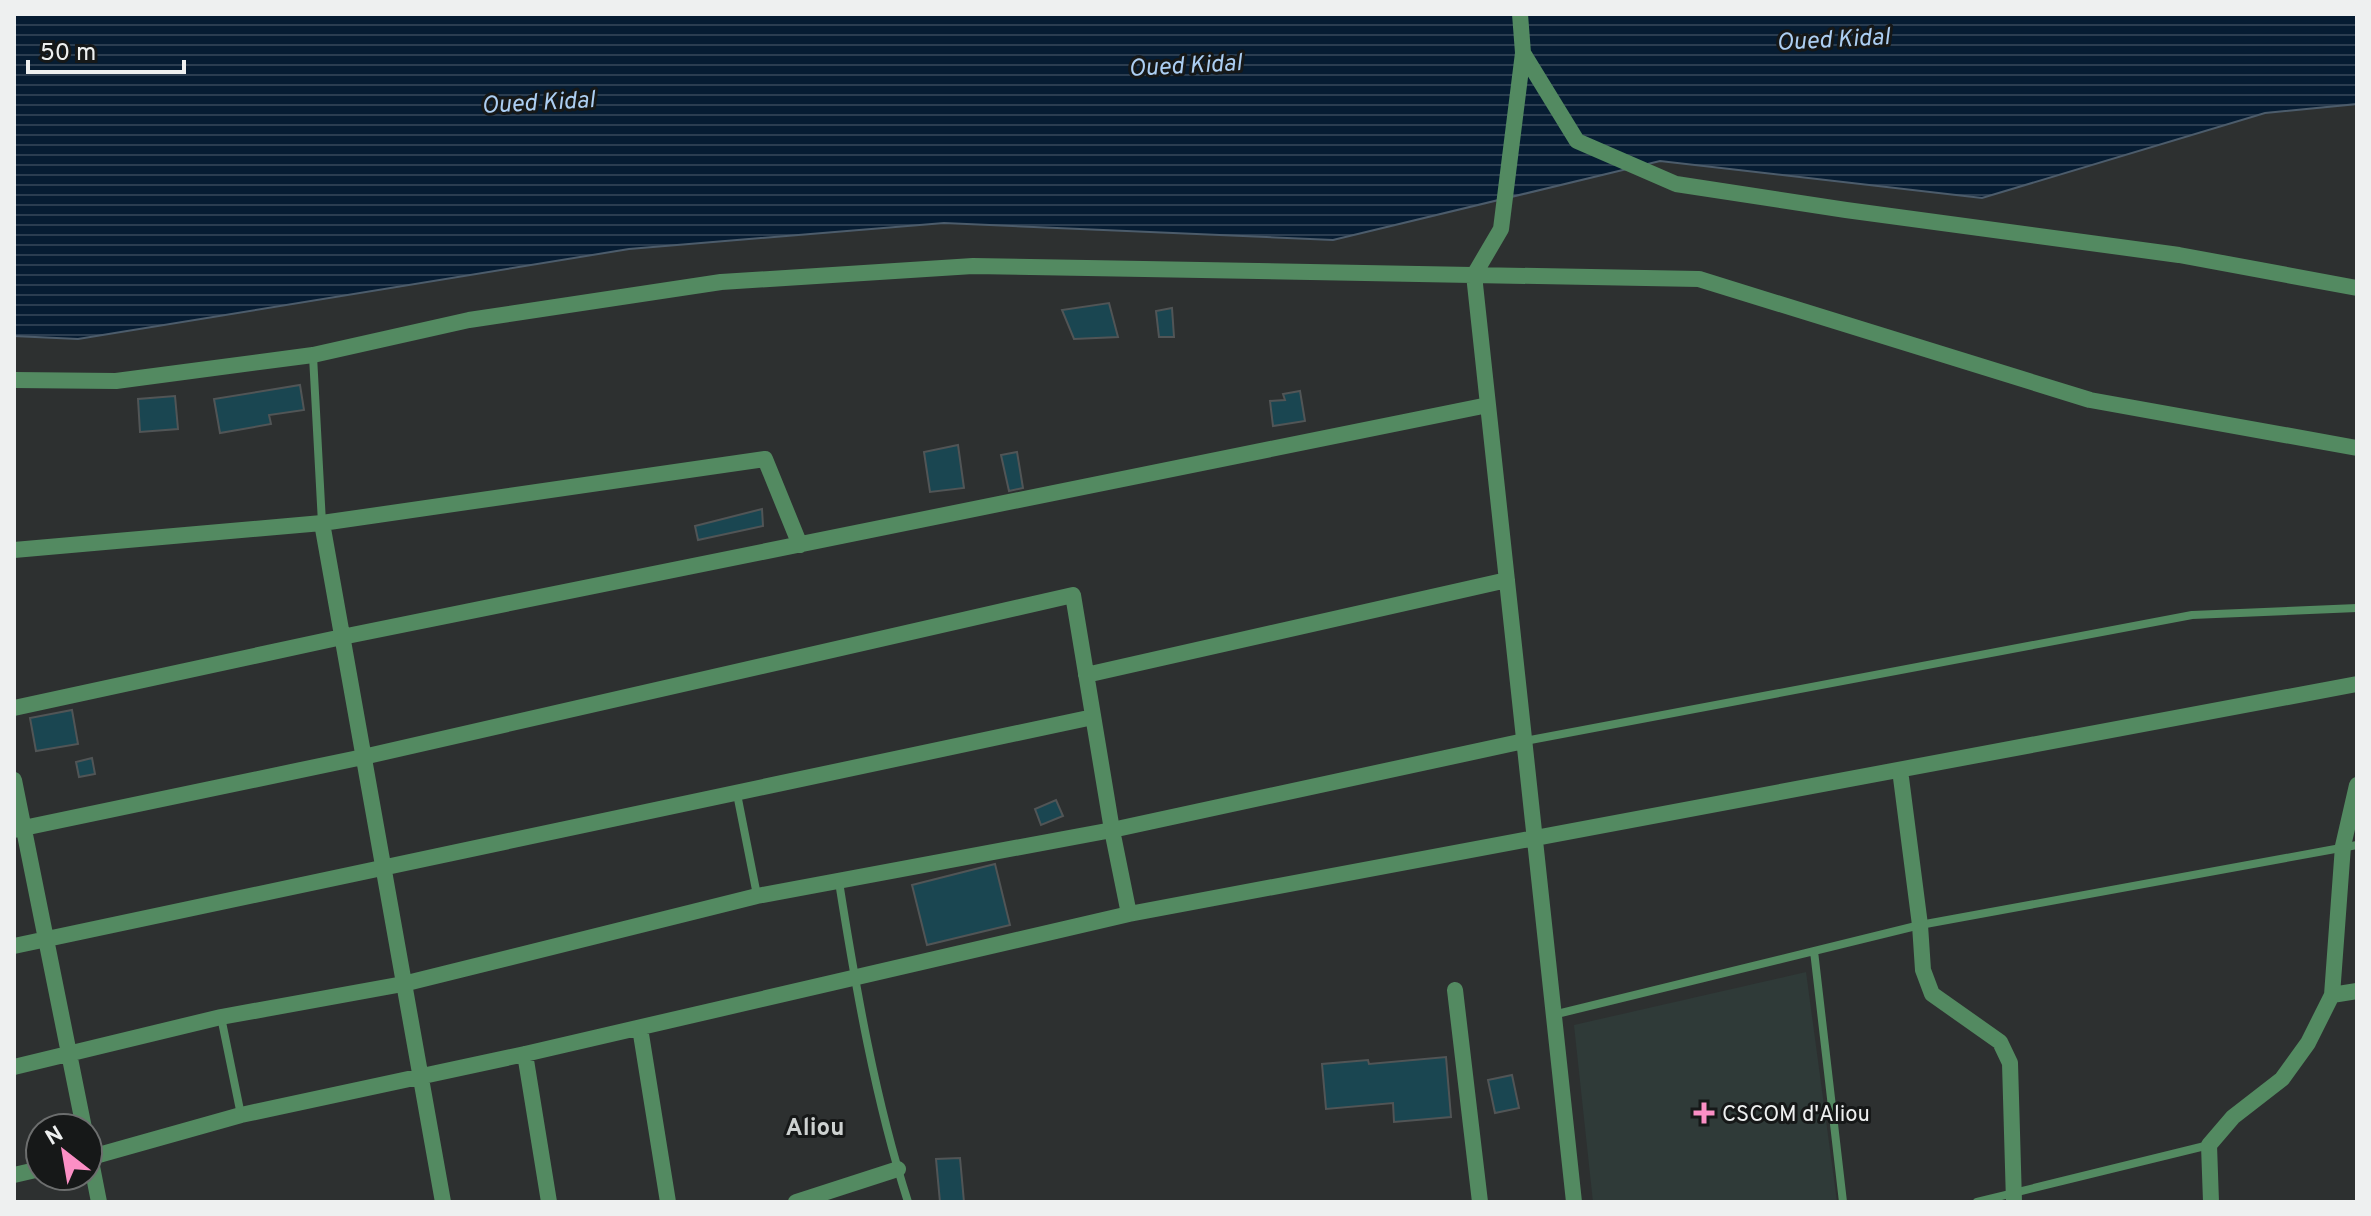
<svg xmlns="http://www.w3.org/2000/svg" width="2371" height="1216" viewBox="0 0 2371 1216" font-family="Overpass,sans-serif">
<style>
.built{fill:#2f3a38}
.water{fill:url(#water-rules);stroke:#4c5c6b;stroke-width:2}
.building{fill:#1a4651;stroke:#515556;stroke-width:2}
.lines{fill:none;stroke-linecap:round;stroke-linejoin:round}
.service{stroke:#538a61;stroke-width:8}
.minor{stroke:#538a61;stroke-width:16}
.poi-dot{fill:#fb8fc5;stroke:#161818;stroke-width:3}
.labels{text-anchor:middle;stroke-width:6;stroke-linejoin:round;paint-order:stroke}
.poi-label{font-size:22px;fill:#eef0f0;stroke:#161818;text-anchor:start}
.water-label{font-size:24px;font-style:italic;fill:#accef2;stroke:#161818}
.neighbourhood-label{font-size:24px;font-weight:bold;fill:#cdd1d0;stroke:#161818}
</style>
<defs>
<pattern id="water-rules" width="6" height="5" patternUnits="userSpaceOnUse" patternTransform="scale(2)"><rect width="6" height="5" fill="#061c32"/><path d="M0 2.5h6" fill="none" stroke="#2b3d50"/></pattern>
</defs>
<rect width="100%" height="100%" fill="#2d3030"/>
<!-- built -->
<path class="built" d="M1806,972L1837,1202H1593L1574,1025Z"/>
<!-- water -->
<path class="water" d="M14,14H2357V104L2265,113L1982,198L1660,161L1333,240L944,223L629,249L78,339L14,336Z"/>
<!-- building -->
<path class="building" d="M1109,303L1118,337L1074,339L1062,310Z
M1172,308L1174,337H1159L1156,311Z
M300,385L304,410L269,415L271,424L220,433L214,399Z
M1300,391L1305,421L1273,426L1270,401L1285,400L1283,394Z
M175,396L178,429L140,432L138,399Z
M958,445L964,488L930,492L924,452Z
M1017,452L1023,488L1009,491L1001,455Z
M762,509L763,526L698,540L695,526Z
M72,710L78,744L36,751L30,718Z
M92,758L95,774L79,777L76,762Z
M1056,800L1063,816L1041,825L1035,809Z
M995,864L1010,925L927,945L912,885Z
M1446,1057L1451,1117L1394,1122L1393,1103L1326,1109L1322,1064L1368,1060L1369,1064Z
M1512,1075L1519,1108L1495,1113L1488,1080Z
M960,1158L964,1202H940L936,1159Z"/>
<g class="lines">
<!-- service -->
<path class="service" d="M313,356L322,523
M1525,741L2192,615L2357,608
M737,794L757,895
M839,882C856,989 875,1099 908,1202
M1814,951L1843,1202
M1553,1015L1920,925L2357,845
M221,1017L241,1115
M1977,1202L2209,1145"/>
<!-- minor -->
<path class="minor" d="M1520,14L1523,53L1501,229L1474,275L1574,1202
M1523,53L1577,141L1676,184L1846,210L2179,255L2357,288
M14,380L116,381L313,355L469,320L721,282L973,266L1699,279L2090,400L2357,448
M322,523L443,1202
M14,550L322,523L765,459L800,545
M1086,675L1507,580
M14,708L342,637L1488,405
M1900,770L1920,925L1923,970L1932,994L2000,1042L2010,1063L2014,1202
M14,780L84,1128
M14,830L363,757L1073,595L1112,830L1129,914
M14,946L1093,717
M1455,990L1480,1202
M2332,995L2357,991
M640,1028L668,1202
M525,1054L549,1202
M14,1067L221,1017L403,984L757,896L1112,830L1524,741
M88,1146L99,1202
M88,1158L241,1115L525,1054L1129,914L2357,684
M14,1175L40,1169
M796,1202L898,1169
M2211,1202L2209,1145L2233,1117L2282,1079L2308,1043L2332,995L2343,846L2357,785"/>
</g>
<!-- markers -->
<path class="poi-dot" d="M1700 1101h8v8h8v8h-8v8h-8v-8h-8v-8h8z"/>
<g class="labels">
<!-- poi labels -->
<g class="poi-label">
<text x="1722" y="1121">CSCOM d'Aliou</text>
</g>
<!-- water labels -->
<g class="water-label">
<text transform="translate(1833 39) rotate(-3)" y="8">Oued Kidal</text>
<text transform="translate(1185 65) rotate(-3)" y="8">Oued Kidal</text>
<text transform="translate(538 102) rotate(-3)" y="8">Oued Kidal</text>
</g>
<!-- neighbourhood labels -->
<g class="neighbourhood-label">
<text x="815" y="1135">Aliou</text>
</g>
</g>
<!-- border -->
<rect width="2371" height="1216" fill="none" stroke="#eef0f0" stroke-width="32"/>
<!-- north arrow -->
<g transform="translate(64 1152) rotate(329)"><circle r="38" fill="#161818" stroke="#6c6e6e" stroke-width="2"/>
<path d="M0-6L14 30L0 20L-14 30Z" fill="#fb8fc5"/>
<text y="-12" font-size="22" font-weight="bold" text-anchor="middle" fill="#eef0f0">N</text>
</g>
<!-- scale -->
<path d="M28 60v12h156v-12" fill="none" stroke="#eef0f0" stroke-width="4"/>
<text x="40" y="60" font-size="24" fill="#eef0f0" stroke="#161818" stroke-width="6" paint-order="stroke">50 m</text>
</svg>
